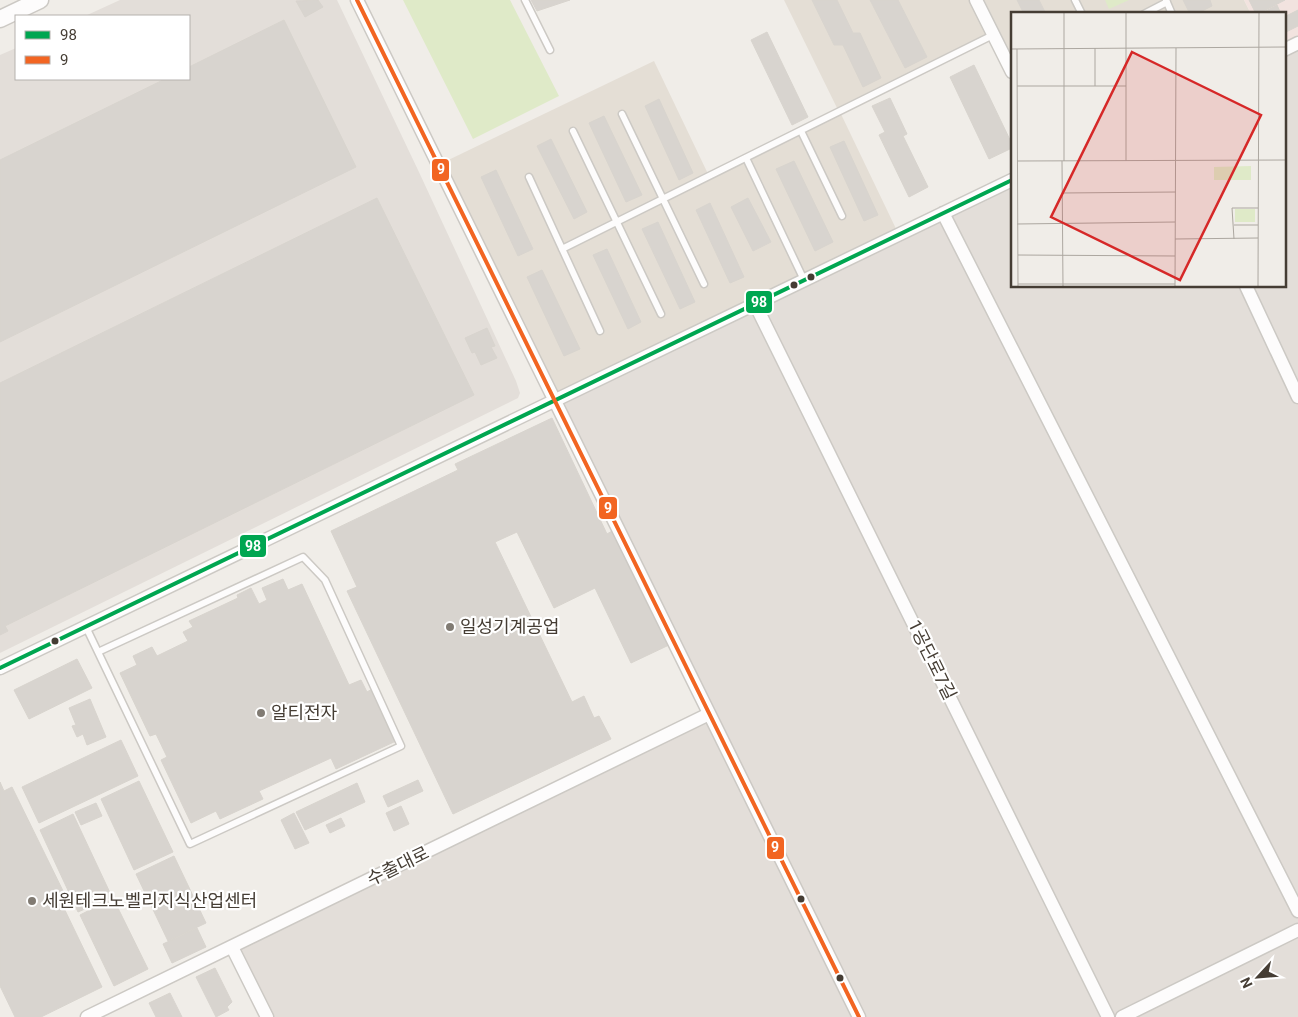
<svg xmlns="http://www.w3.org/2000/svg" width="1298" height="1017" viewBox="0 0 1298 1017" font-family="Roboto,'Noto Sans KR',sans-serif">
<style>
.residential{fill:#e4ded5}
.industrial{fill:#e3ded9}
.medical{fill:#f2e3df}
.green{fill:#dfeac8}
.building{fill:#d8d4cf;stroke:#d8d4ce}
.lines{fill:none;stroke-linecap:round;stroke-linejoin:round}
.service-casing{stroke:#ccc9c4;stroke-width:9}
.minor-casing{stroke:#ccc9c4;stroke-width:15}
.tertiary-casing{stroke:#ccc9c4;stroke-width:19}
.service{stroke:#fdfcfc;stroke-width:6}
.minor{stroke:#fdfcfc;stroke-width:12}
.tertiary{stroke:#fdfcfc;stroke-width:16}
.bus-1-casing{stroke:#fff;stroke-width:8}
.bus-2-casing{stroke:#fff;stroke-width:8}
.bus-1{stroke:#00a651;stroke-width:4}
.bus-2{stroke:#f26522;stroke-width:4}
.bus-dot{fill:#453d34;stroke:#fff;stroke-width:2}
.poi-dot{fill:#817b73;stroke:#fff;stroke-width:2}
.labels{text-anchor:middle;stroke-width:4.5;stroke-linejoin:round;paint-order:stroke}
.poi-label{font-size:18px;fill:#453d34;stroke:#fff;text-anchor:start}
.street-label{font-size:18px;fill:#453d34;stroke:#fff}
.inset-road{fill:none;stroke:#aca7a0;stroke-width:1}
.view{fill:#d62828;fill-opacity:0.15;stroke:#d62828;stroke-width:2.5}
.inset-edge{fill:none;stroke:#453d34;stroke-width:2.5}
.line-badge{stroke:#fff;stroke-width:2}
.badge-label{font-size:14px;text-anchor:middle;font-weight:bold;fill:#fff}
</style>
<rect width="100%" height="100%" fill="#f0ede8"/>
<!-- residential -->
<path class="residential" d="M784,0H1244L1251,14H1012V72L994,35L840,112L899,235L554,401L438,165L654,61L709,176L839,112Z"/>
<!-- industrial -->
<path class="industrial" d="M120,0H337L418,170L516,381L520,393L518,398L0,653V55L16,48V79H189V16H85Z
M1298,43V1017H267L232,947L709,714L554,401L1012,180V286H1284V50Z"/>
<!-- medical -->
<path class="medical" d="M1244,0H1298V43L1284,50V14H1251Z"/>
<!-- green -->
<path class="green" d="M403,0H510L559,96L473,139Z
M1105,0H1129L1109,9Z"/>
<!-- building -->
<path class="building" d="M318,0L323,7L305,17L296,1Z
M531,0H570L537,11Z
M812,0H837L853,33H860L881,78L863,87L843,45H834Z
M870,0H898L927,57L905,68Z
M1017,0H1039L1046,14H1024Z
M1183,0H1210L1212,6L1196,14H1190Z
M1249,0H1285L1258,14H1256Z
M1277,5L1281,14H1260Z
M1298,10V26L1284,33V17Z
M284,20L356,167L0,342V160L165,79H189V67Z
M767,32L808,117L792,125L751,40Z
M974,65L1012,144V148L989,159L950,77Z
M890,98L907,134L903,136L928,187L909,197L879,135L885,132L872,106Z
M659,99L693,173L679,180L645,106Z
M604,116L642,195L626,202L589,123Z
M551,139L587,212L574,219L537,146Z
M844,141L878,215L864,221L830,147Z
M794,161L833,242L815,251L776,169Z
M496,170L533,249L518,256L481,177Z
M377,198L474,395L5,626L8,631L0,635V383Z
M748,198L771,242L753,251L731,207Z
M710,203L744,277L730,283L696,210Z
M658,222L695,302L680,309L642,229Z
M607,249L641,322L628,329L593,255Z
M542,270L580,349L564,356L527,277Z
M487,328L495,346L491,347L497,358L481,365L475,352L472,353L465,338Z
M552,418L607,534L612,531L617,540H618L669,645L631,663L595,588L554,608L517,532L495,542L572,702L584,696L594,718L599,716L611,739L453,814L347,591L357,587L331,531L458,470L455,464Z
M283,579L288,590L302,584L349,685L361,680L367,692L372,689L396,741L336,769L331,758L259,791L263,799L220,819L216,811L191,823L161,760L167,757L156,734L150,736L120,673L137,665L133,656L152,647L157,656L188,641L183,632L193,627L189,621L238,598L237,595L251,588L259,604L267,600L262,588Z
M77,659L92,688L29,719L14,690Z
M90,699L106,737L87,745L83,734L77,737L72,726L76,725L69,708Z
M121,740L138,776L39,823L22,787Z
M418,780L423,791L388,807L383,796Z
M139,781L173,852L134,870L101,799Z
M0,782L4,791L12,787L67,899L61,902L102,987L41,1017H15L0,986Z
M357,783L365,802L305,830L296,812Z
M96,803L102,816L81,825L75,812Z
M401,806L409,824L394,831L386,813Z
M294,813L309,843L295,849L281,820Z
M73,814L112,897L78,912L40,830Z
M341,818L345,826L330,833L326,825Z
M174,856L206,923L168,941L136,874Z
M113,898L148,969L114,986L80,915Z
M197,928L206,947L172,963L163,944Z
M215,968L232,1002L227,1007L229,1010L216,1017L196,977Z
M170,993L182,1017H156L149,1003Z"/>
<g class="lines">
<!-- service casing -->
<g class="service-casing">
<path id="service" d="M525,0L550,50
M1075,0L1082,14
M1166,0L1172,14
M1144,14L1167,2
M622,114L704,284
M573,131L661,314
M801,131L842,216
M746,158L804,280
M529,177L600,331
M562,249L993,35
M86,627L190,844L401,746L325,580L303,557L98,652"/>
</g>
<!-- minor casing -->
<g class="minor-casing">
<path id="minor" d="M357,0L859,1017
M976,0L1012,72
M1284,50L1298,43
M943,213L1298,911
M1246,286L1298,397
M755,304L1108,1017
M0,668L1012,180
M232,947L267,1017
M87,1017L709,714
M1122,1017L1298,930"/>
</g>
<!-- tertiary casing -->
<g class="tertiary-casing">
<path id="tertiary" d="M0,19L40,0"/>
</g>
<!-- service -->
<use href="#service" class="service"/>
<!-- minor -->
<use href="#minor" class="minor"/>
<!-- tertiary -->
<use href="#tertiary" class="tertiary"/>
<!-- bus-1 casing -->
<g class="bus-1-casing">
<path id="bus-1" d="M0,668L1012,180"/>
</g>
<!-- bus-2 casing -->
<g class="bus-2-casing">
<path id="bus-2" d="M357,0L859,1017"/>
</g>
<!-- bus-1 -->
<use href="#bus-1" class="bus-1"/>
<!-- bus-2 -->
<use href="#bus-2" class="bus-2"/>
</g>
<!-- markers -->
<g class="bus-dot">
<circle cx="811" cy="277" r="4.5"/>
<circle cx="794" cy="285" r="4.5"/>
<circle cx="55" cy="641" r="4.5"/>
<circle cx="801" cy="899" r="4.5"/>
<circle cx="840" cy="978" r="4.5"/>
</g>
<g class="poi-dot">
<circle cx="450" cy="627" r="5"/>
<circle cx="261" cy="713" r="5"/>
<circle cx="32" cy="901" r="5"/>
</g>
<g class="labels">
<!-- poi labels -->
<g class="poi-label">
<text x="460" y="633">일성기계공업</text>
<text x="271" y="719">알티전자</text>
<text x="42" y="907">세원테크노벨리지식산업센터</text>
</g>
<!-- street labels -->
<g class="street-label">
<text transform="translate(932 660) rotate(64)" y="6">1공단로7길</text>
<text transform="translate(398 866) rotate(-26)" y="6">수출대로</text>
</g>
</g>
<!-- overview -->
<g transform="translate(1011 12)">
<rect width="275" height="275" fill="#f0ede8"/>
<path d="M240,154V168H203V155ZM224,197H244V210H224Z" fill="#dfeac8"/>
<path class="inset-road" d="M53,0V149M115,0V149M84,36V74M0,37L275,35M6,37L7,275M6,74H115M6,149L275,148M51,149L52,275M51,181L165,180M6,212L164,210M223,213H247M164,227L247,226M223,227L221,196H247M7,243L164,244M7,272H164M164,275L165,36M247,275L248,0"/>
<path class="view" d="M121,40L250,103L169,268L40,205Z"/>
<rect width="275" height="275" class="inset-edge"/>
</g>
<g class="line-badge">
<rect x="431" y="158" width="19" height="24" rx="5" fill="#f26522"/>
<rect x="745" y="290" width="28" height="24" rx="5" fill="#00a651"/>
<rect x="598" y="496" width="20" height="24" rx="5" fill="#f26522"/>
<rect x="239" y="534" width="28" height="24" rx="5" fill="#00a651"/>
<rect x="766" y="836" width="19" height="24" rx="5" fill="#f26522"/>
</g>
<g class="badge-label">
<text x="441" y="174">9</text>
<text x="759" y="307">98</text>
<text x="608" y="513">9</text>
<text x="253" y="551">98</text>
<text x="775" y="852">9</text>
</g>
<!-- legend -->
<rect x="15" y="15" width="175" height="65" fill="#ffffff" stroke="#b5b1ae"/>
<rect x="25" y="31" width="25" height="8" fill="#00a651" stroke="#b5b1ae"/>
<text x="60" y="40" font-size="15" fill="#453d34">98</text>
<rect x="25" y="56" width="25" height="8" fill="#f26522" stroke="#b5b1ae"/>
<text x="60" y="65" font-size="15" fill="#453d34">9</text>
<!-- north arrow -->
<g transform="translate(1258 977) rotate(244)" stroke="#ffffff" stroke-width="4" paint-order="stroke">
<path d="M0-4L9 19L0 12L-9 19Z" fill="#453d34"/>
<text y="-8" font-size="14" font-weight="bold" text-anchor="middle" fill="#453d34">N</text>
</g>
</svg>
